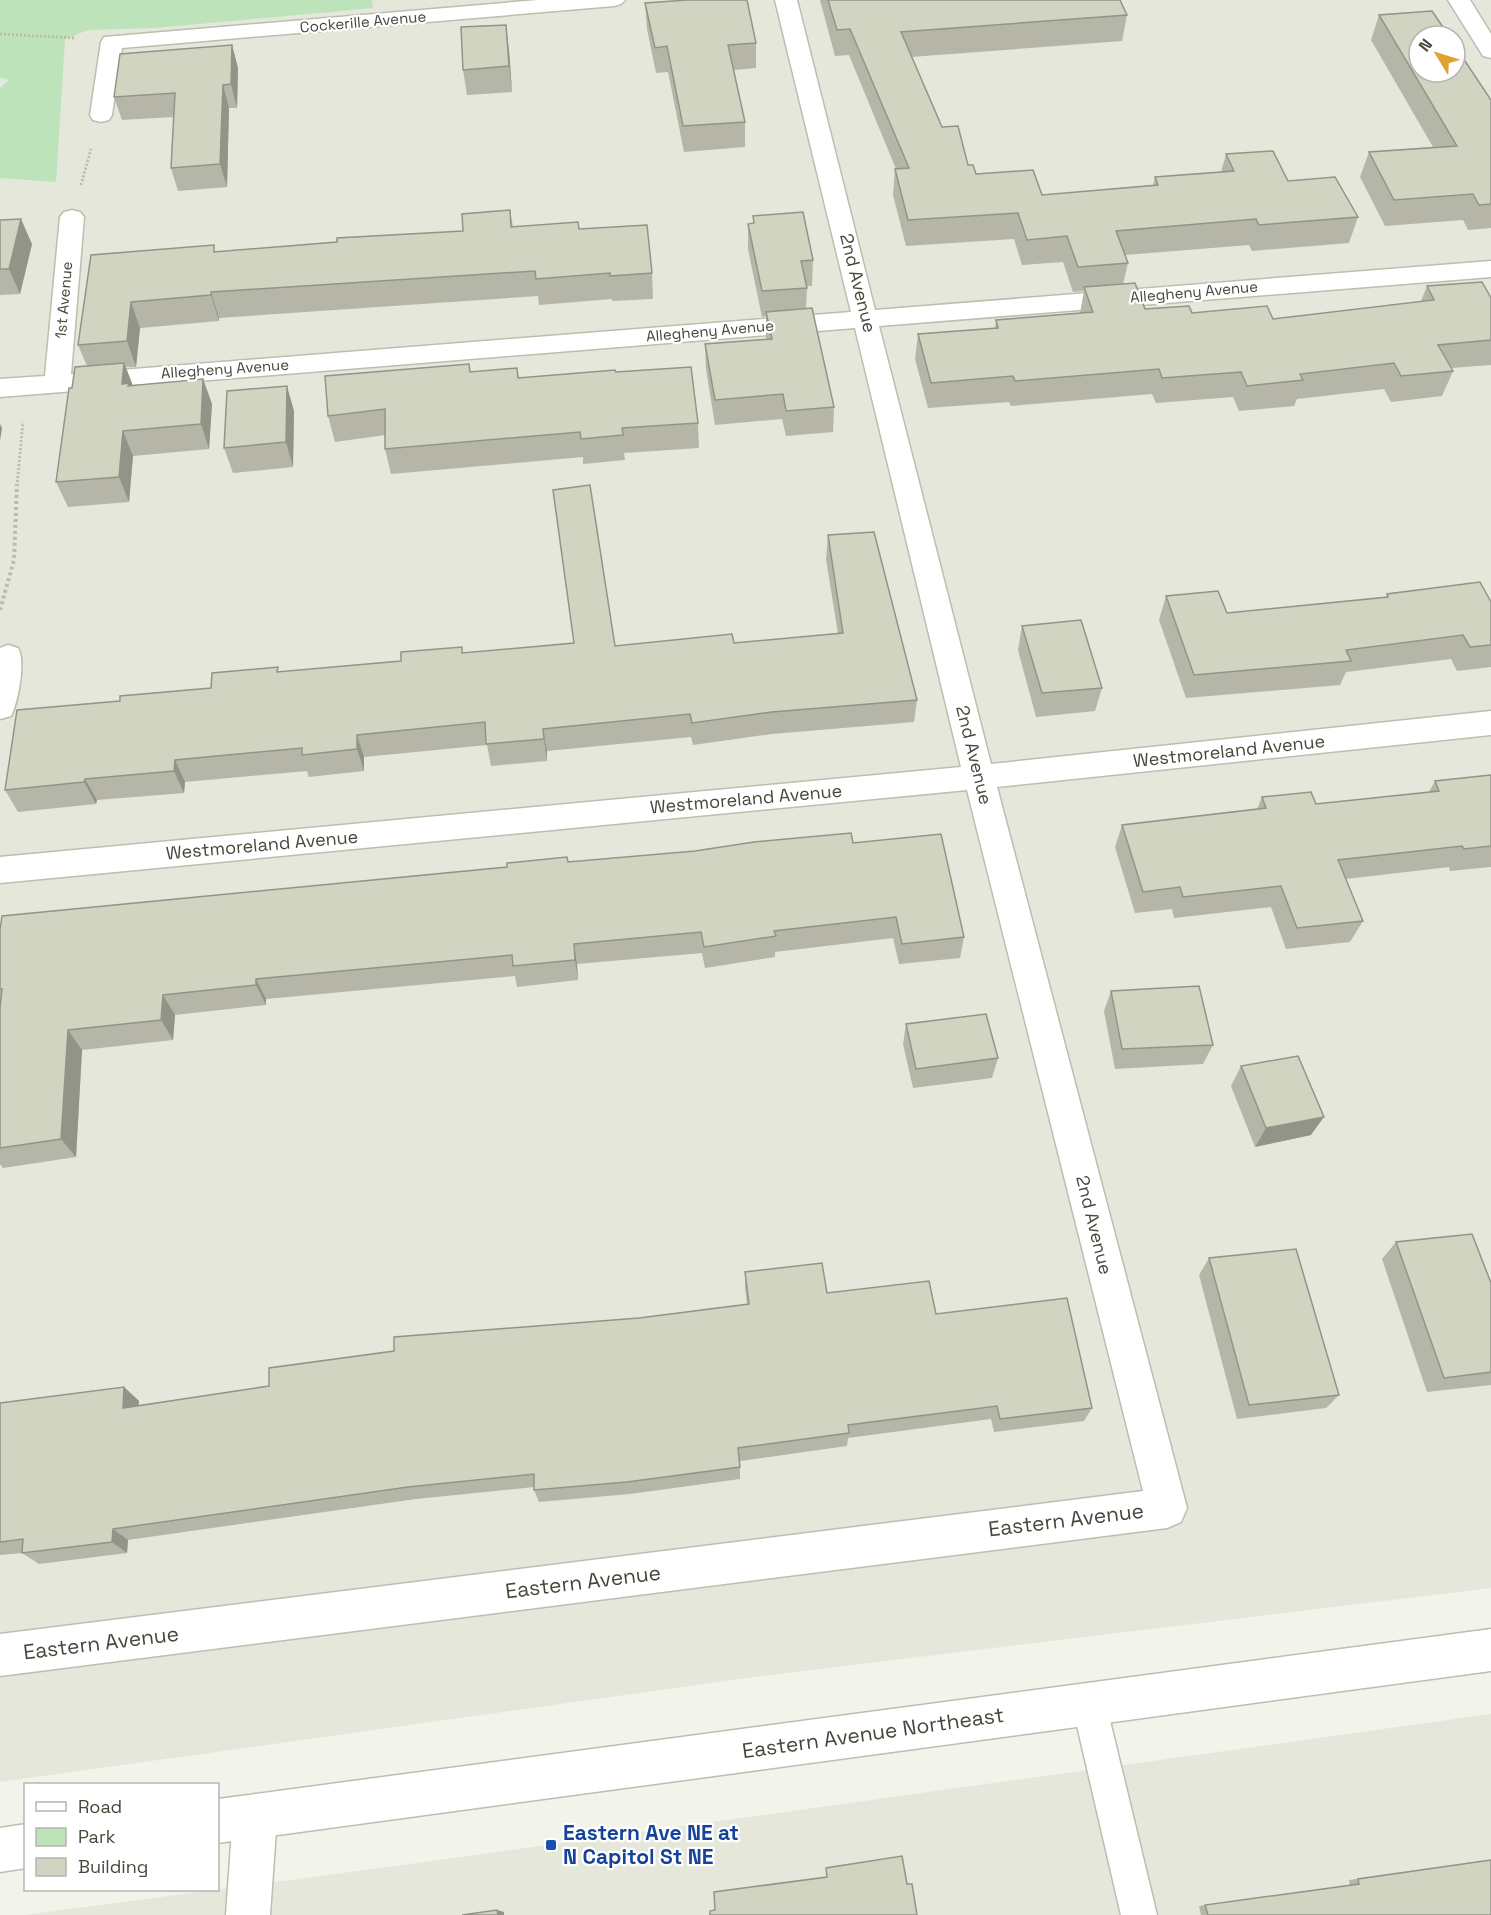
<svg xmlns="http://www.w3.org/2000/svg" width="1491" height="1915" viewBox="0 0 1491 1915" font-family="'Space Grotesk',sans-serif">
<style>
.residential{fill:#e5e7da;fill-rule:evenodd}
.green{fill:#bce3b9}
.lines{fill:none;stroke-linecap:round;stroke-linejoin:round}
.service-casing{stroke:#bcbeaf;stroke-width:3}
.minor-casing{stroke:#bcbeaf;stroke-width:3}
.tertiary-casing{stroke:#bcbeaf;stroke-width:3}
.path-far1{stroke:#bbbea2;stroke-width:3;stroke-dasharray:2 2;stroke-linecap:butt}
.path{stroke:#bbbea2;stroke-width:4;stroke-dasharray:3 3;stroke-linecap:butt}
.service{fill:#fff;fill-rule:evenodd}
.minor{fill:#fff;fill-rule:evenodd}
.tertiary{fill:#fff;fill-rule:evenodd}
.wall{fill:#b5b6a7}
.shaded-wall{fill:#939488}
.building{fill:#d2d4c2;stroke:#939488;stroke-width:1.5}
.transit-dot{fill:#1a4fb4;stroke:#fff;stroke-width:2}
.labels{text-anchor:middle;stroke-width:4.5;stroke-linejoin:round;paint-order:stroke}
.far-street-label{font-size:15px;fill:#46473a;stroke:#fff}
.street-label{font-size:18px;fill:#46473a;stroke:#fff}
.near-street-label{font-size:21px;fill:#46473a;stroke:#fff}
.near-transit-label{font-size:21px;font-weight:bold;fill:#164399;stroke:#fff;text-anchor:start}
</style>
<rect width="100%" height="100%" fill="#f2f4eb"/>
<!-- residential -->
<path class="residential" d="M0,0H1491V1588L762,1676L0,1782ZM1419,36H1455V72H1419Z
M1491,1714V1915H24L381,1868Z"/>
<!-- green -->
<path class="green" d="M0,0H372L373,8L155,28L88,30L65,39L56,182L0,178V88L9,80L0,77Z"/>
<g class="lines">
<!-- service casing -->
<g class="service-casing">
<path id="service" d="M1089,1687L1101,1692L1106,1704L1157,1915H1121L1072,1704L1077,1692Z"/>
</g>
<!-- minor casing -->
<g class="minor-casing">
<path id="minor" d="M538,0H625L621,4L614,6L122,48L112,115L109,120L101,122L93,120L90,115L101,42L104,37Z
M775,0H797L875,310L1491,261V277L879,326L991,764L1491,711V735L997,787L1187,1508L1181,1522L1167,1528L0,1676V1634L1143,1491L967,790L0,883V857L961,767L855,328L0,397V379L45,376L60,217L64,212L72,210L80,212L84,217L71,374L851,312Z
M1448,0H1470L1491,34V58L1483,56Z
M8,645L18,648C26,661 18,703 11,716L0,719V648Z
M255,1794L270,1801L277,1816L270,1915H226L233,1816L240,1801Z"/>
</g>
<!-- tertiary casing -->
<g class="tertiary-casing">
<path id="tertiary" d="M1491,1629V1671L218,1843V1799Z
M26,1824V1868L0,1872V1828Z"/>
</g>
<!-- path-far1 -->
<path class="path-far1" d="M0,34L76,38
M81,185L91,149
M17,486L23,422"/>
<!-- path -->
<path class="path" d="M0,610L14,560L17,484"/>
<!-- service -->
<use href="#service" class="service"/>
<!-- minor -->
<use href="#minor" class="minor"/>
<!-- tertiary -->
<use href="#tertiary" class="tertiary"/>
</g>
<!-- wall -->
<path class="wall" d="M820,0H1120L1127,15L1122,41L911,57L942,127L968,165L976,174L1042,195L1153,185L1155,177L1221,172L1226,154L1288,181L1358,217L1349,243L1252,251L1249,245L1125,255L1128,263L1123,284L1145,309L1192,313L1273,319L1421,301L1427,286L1491,298V365L1451,368L1453,371L1442,396L1391,402L1384,389L1297,399L1294,406L1239,411L1233,397L1156,403L1152,394L1011,406L1009,402L928,408L915,359L918,334L995,328L996,320L1080,313L1084,291L1073,292L1063,262L1022,265L1014,239L906,246L893,195L895,169H896L849,55L835,56Z
M645,3L756,43V68L734,70L745,122V147L684,152L668,72L656,73L647,29Z
M1379,15L1491,100V228L1468,230L1463,220L1385,226L1360,177L1369,152L1433,147L1371,40Z
M232,45L238,68L237,108H229L227,187L178,191L171,168L174,117L122,120L114,97Z
M509,50L512,92L467,95L463,70Z
M510,210L513,227L579,229L652,273L653,299L612,301V299L539,305L538,296L219,318V321L140,328L136,367H126L132,385L203,379L212,404L209,449L133,456L129,502L68,507L56,482L87,366L78,345L91,255L216,252L463,231Z
M753,216L813,260L812,286H807L806,309L834,407L833,432L786,436L782,419L715,425L706,369L705,344L766,339V316L762,317L748,249V224L753,223Z
M0,220L32,244L20,294L0,295Z
M517,368L519,378L616,372L698,423L699,448L624,453L625,460L583,464V457L391,474L385,449V435L335,442L328,416L470,372Z
M294,411L293,467L233,473L224,448Z
M828,535L917,700L914,722L772,734L693,745L691,737L547,751V761L491,766L487,745L364,757V771L309,777L307,771L185,782L184,793L97,800L96,804L18,812L5,790L120,701L211,688L279,672L401,661L463,653L615,646L734,643L838,634L826,559Z
M1387,594L1491,602V667L1457,671L1451,659L1346,672L1340,685L1186,698L1159,620L1166,596L1227,613L1386,597Z
M1022,626L1102,688L1095,711L1036,717L1018,650Z
M1491,775V867L1450,871L1449,867L1346,879L1363,921L1350,942L1286,949L1271,907L1174,918L1172,909L1135,913L1115,847L1122,825L1257,809L1262,797L1316,804L1429,792L1435,781Z
M853,843L964,937L960,958L899,964L893,938L775,952V957L705,968L702,953L577,964L578,980L517,987L515,976L266,999V1005L175,1015L173,1040L82,1050L76,1157L3,1168L0,1164V930L568,862Z
M1111,991L1213,1045L1203,1064L1115,1069L1104,1011Z
M906,1024L998,1058L992,1078L913,1088L903,1044Z
M1241,1066L1311,1135L1255,1147L1231,1086Z
M1396,1242L1491,1283V1385L1427,1392L1382,1259Z
M1209,1258L1339,1395L1326,1408L1237,1419L1199,1275Z
M745,1272L827,1293L936,1314L1092,1408L1084,1421L994,1432L991,1419L848,1438L847,1446L740,1461V1479L630,1494L539,1502L534,1490V1487L416,1499L128,1540L127,1553L39,1564L22,1553L0,1555V1403L124,1387L139,1401L138,1406L269,1386L639,1318L747,1304L745,1288Z
M1491,1860V1915H1201L1199,1906L1350,1885L1349,1880Z"/>
<!-- shaded-wall -->
<path class="shaded-wall" d="M506,25L509,50L512,92L509,66Z
M232,45L238,68L237,108L231,84Z
M223,85L229,108L227,187L220,164Z
M21,219L32,244L20,294L9,269Z
M211,292L219,318V321L211,295Z
M131,302L140,328L136,367L127,341Z
M124,363L134,388L122,384Z
M203,379L212,404L209,449L201,424Z
M287,386L294,411L293,467L286,442Z
M0,424L2,428L0,441Z
M123,431L133,456L129,502L119,477Z
M543,729L547,751V761L544,739Z
M357,735L364,757V771L357,749Z
M175,760L185,782L184,793L174,771Z
M85,779L97,800L96,804L84,782Z
M574,944L577,964L578,980L575,960Z
M256,979L266,999V1005L256,985Z
M163,995L175,1015L173,1040L161,1020Z
M68,1030L82,1050L76,1157L61,1139Z
M1324,1117L1311,1135L1255,1147L1266,1128Z
M124,1387L139,1401L137,1422L123,1408Z
M113,1529L128,1540L127,1553L112,1542Z
M497,1910L504,1912V1915H498Z"/>
<!-- building -->
<path class="building" d="M687,0H747L756,43L728,45L745,122L683,126L667,46L655,48L645,3Z
M828,0H1120L1127,15L901,32L942,127L958,126L968,165H973L976,174L1033,170L1042,195L1158,185L1155,177L1234,171L1226,154L1273,151L1288,181L1335,177L1358,217L1259,225L1256,219L1116,231L1128,263L1078,267L1067,236L1027,240L1018,213L908,220L895,169L909,168L850,29L837,30Z
M1432,11L1449,36H1419V72H1455V46L1491,100V204L1479,205L1473,194L1394,200L1369,152L1457,146L1379,15Z
M506,25L509,66L463,70L461,27Z
M232,45L231,84L223,85L220,164L171,168L175,93L114,97L120,54Z
M510,210L511,227L578,222L579,229L647,225L652,273L610,276V273L536,279L535,271L211,292V295L131,302L127,341L78,345L91,255L214,245V252L337,242V238L463,231L462,214Z
M803,212L813,260L801,261L807,288L762,291L748,224L754,223L753,216Z
M21,219L9,269H0V220Z
M1482,282L1491,298V340L1438,345L1453,371L1401,376L1394,363L1300,374L1303,380L1247,386L1241,372L1162,378L1159,369L1015,381L1013,376L931,383L918,334L998,328L996,320L1093,312L1084,287L1135,283L1145,309L1189,306L1192,313L1267,306L1273,319L1434,300L1427,286Z
M812,308L834,407L786,411L783,394L715,400L705,344L772,339L766,312Z
M124,363L122,384L129,383L128,386L203,379L201,424L123,431L119,477L56,482L69,388H72L75,367Z
M469,364L470,372L517,368L518,378L615,370L616,372L691,367L698,423L622,428L623,435L581,439L580,432L385,449V409L328,416L325,376Z
M287,386L286,442L224,448L227,391Z
M590,485L615,646L732,634L734,643L843,633L828,535L874,532L917,700L772,712L692,723L690,714L543,729L544,739L486,744L485,722L357,735V749L302,755V748L175,760L174,771L85,779L84,782L5,790L17,710L120,701V696L211,688L212,673L278,667L277,672L401,661V652L462,647V653L574,643L553,490Z
M1480,582L1491,602V645L1470,647L1463,635L1346,650L1351,661L1194,675L1166,596L1218,591L1227,613L1388,597L1387,594Z
M1081,620L1102,688L1042,693L1022,626Z
M1491,775V846L1464,849L1462,846L1338,860L1363,921L1297,928L1281,886L1183,897L1180,887L1143,892L1122,825L1266,808L1262,797L1311,792L1316,804L1439,791L1435,781Z
M851,833L853,843L941,834L964,937L902,944L896,917L774,931L776,936L704,947L701,932L574,944L575,960L513,966L512,955L256,979V985L163,995L161,1020L68,1030L61,1139L0,1148V1008L2,989H0V930L2,916L507,867V863L567,857L568,862L695,851L754,842Z
M1199,986L1213,1045L1122,1049L1111,991Z
M986,1014L998,1058L916,1069L906,1024Z
M1298,1056L1324,1117L1266,1128L1241,1066Z
M1472,1234L1491,1283V1372L1444,1378L1396,1242Z
M1296,1249L1339,1395L1249,1405L1209,1258Z
M822,1263L827,1293L929,1281L936,1314L1067,1298L1092,1408L1000,1419L997,1406L848,1425L849,1433L738,1448L740,1467L627,1482L534,1490V1474L408,1487L113,1529L112,1542L22,1553L23,1539L0,1542V1403L124,1387L123,1408L269,1386V1368L394,1351V1337L639,1318L749,1304L745,1272Z
M902,1856L907,1884H912L917,1915H710V1911L715,1910L714,1892L827,1877L826,1868Z
M1491,1860V1915H1208L1205,1905L1359,1884L1358,1879Z
M497,1910L498,1915H462Z"/>
<!-- markers -->
<rect class="transit-dot" x="545" y="1839" width="12" height="12" rx="3"/>
<g class="labels">
<!-- far-street labels -->
<g class="far-street-label">
<text transform="translate(363 22) rotate(-5)" y="5">Cockerille Avenue</text>
<text transform="translate(1194 292) rotate(-5)" y="5">Allegheny Avenue</text>
<text transform="translate(64 300) rotate(-85)" y="5">1st Avenue</text>
<text transform="translate(710 331) rotate(-5)" y="5">Allegheny Avenue</text>
<text transform="translate(225 369) rotate(-4)" y="5">Allegheny Avenue</text>
</g>
<!-- street labels -->
<g class="street-label">
<text transform="translate(858 283) rotate(76)" y="6">2nd Avenue</text>
<text transform="translate(1229 751) rotate(-6)" y="6">Westmoreland Avenue</text>
<text transform="translate(974 755) rotate(76)" y="6">2nd Avenue</text>
<text transform="translate(746 799) rotate(-5)" y="6">Westmoreland Avenue</text>
<text transform="translate(262 845) rotate(-5)" y="6">Westmoreland Avenue</text>
<text transform="translate(1094 1225) rotate(76)" y="6">2nd Avenue</text>
</g>
<!-- near-street labels -->
<g class="near-street-label">
<text transform="translate(1066 1520) rotate(-7)" y="7">Eastern Avenue</text>
<text transform="translate(583 1582) rotate(-7)" y="7">Eastern Avenue</text>
<text transform="translate(101 1643) rotate(-7)" y="7">Eastern Avenue</text>
<text transform="translate(873 1733) rotate(-8)" y="7">Eastern Avenue Northeast</text>
</g>
<!-- near-transit labels -->
<g class="near-transit-label">
<text x="563" y="1840">Eastern Ave NE at<tspan x="563" dy="24">N Capitol St NE</tspan></text>
</g>
</g>
<!-- legend -->
<rect x="24" y="1783" width="195" height="108" fill="#ffffff" stroke="#b5b5b0" stroke-width="1.5"/>
<rect x="36" y="1802" width="30" height="9" fill="#ffffff" stroke="#b5b5b0" stroke-width="1.5"/>
<text x="78" y="1813" font-size="18" fill="#46473a">Road</text>
<rect x="36" y="1828" width="30" height="18" fill="#bce3b9" stroke="#b5b5b0" stroke-width="1.5"/>
<text x="78" y="1843" font-size="18" fill="#46473a">Park</text>
<rect x="36" y="1858" width="30" height="18" fill="#d2d4c2" stroke="#b5b5b0" stroke-width="1.5"/>
<text x="78" y="1873" font-size="18" fill="#46473a">Building</text>
<!-- north arrow -->
<g transform="translate(1437 54) rotate(308)"><circle r="28" fill="#ffffff" stroke="#b5b5b0" stroke-width="1.5"/>
<path d="M0-4.5L10 22L0 15L-10 22Z" fill="#e1a235"/>
<text y="-9" font-size="16" font-weight="bold" text-anchor="middle" fill="#46473a">N</text>
</g>
</svg>
